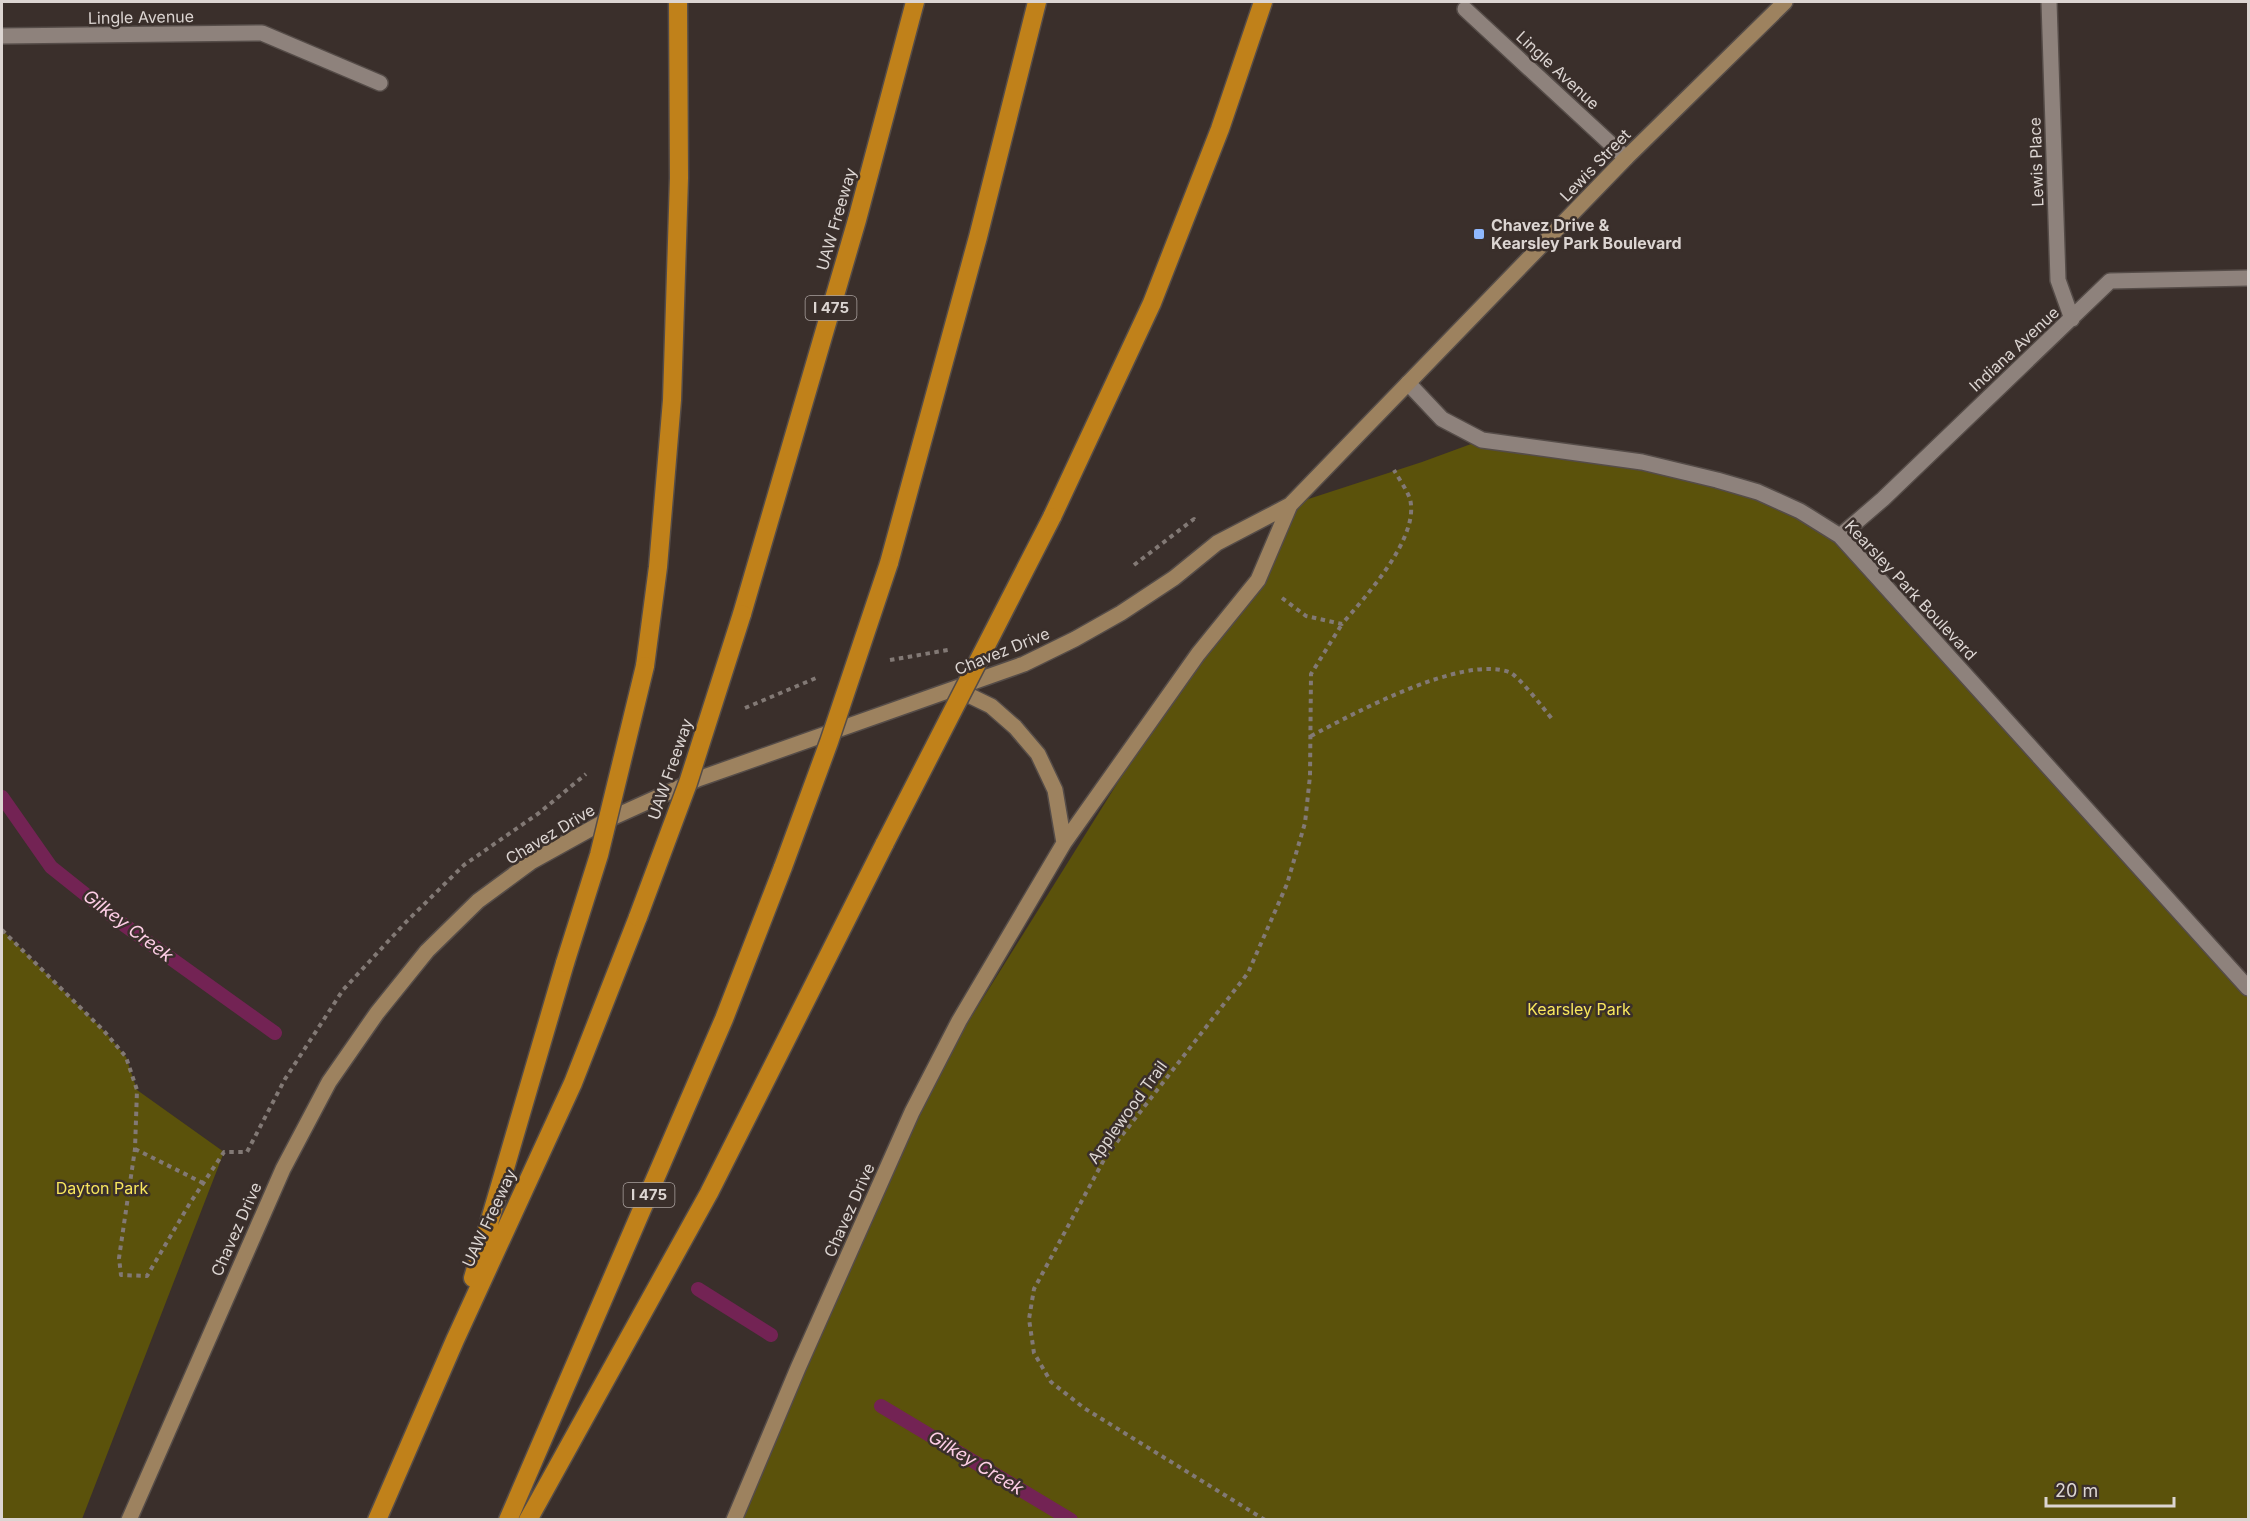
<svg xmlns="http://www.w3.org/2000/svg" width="2250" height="1521" viewBox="0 0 2250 1521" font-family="Inter,sans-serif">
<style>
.green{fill:#5b520b}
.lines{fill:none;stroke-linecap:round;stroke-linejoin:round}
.stream{stroke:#732354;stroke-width:14}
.street-casing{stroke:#554c48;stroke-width:18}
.secondary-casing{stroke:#554c48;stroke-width:18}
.highway-casing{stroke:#554c48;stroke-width:21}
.path{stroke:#827975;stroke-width:4;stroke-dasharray:4.5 4.5;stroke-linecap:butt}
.street{stroke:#8e827c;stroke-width:15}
.secondary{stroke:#9d825f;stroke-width:15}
.highway{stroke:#c0811a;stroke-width:18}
.highway-bridge-casing{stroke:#554c48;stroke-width:21;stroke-linecap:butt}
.highway-bridge{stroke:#c0811a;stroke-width:18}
.poi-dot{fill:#8fb8fd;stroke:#3a2f2b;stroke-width:2}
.labels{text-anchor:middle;stroke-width:5;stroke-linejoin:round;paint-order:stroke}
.shield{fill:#3a2f2b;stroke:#aba3a0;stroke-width:1.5}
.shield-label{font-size:15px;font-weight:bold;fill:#dcd5d2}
.street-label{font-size:16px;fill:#dcd5d2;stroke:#3a2f2b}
.poi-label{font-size:16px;font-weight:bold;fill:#dcd5d2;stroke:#3a2f2b;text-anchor:start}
.park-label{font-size:16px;fill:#f8e65d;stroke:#3a2f2b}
.water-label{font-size:18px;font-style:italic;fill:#fecee6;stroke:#3a2f2b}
</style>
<rect width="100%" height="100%" fill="#3a2f2b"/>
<!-- green -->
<path class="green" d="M1482,440L1717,480L1840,536L2248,988V1519L737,1520L912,1112L1198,654L1258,580L1290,505L1422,462Z
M2,930L104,1031L126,1057L137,1090L224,1152L82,1519H2Z"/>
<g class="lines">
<!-- stream -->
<path class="stream" d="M2,797L51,867L120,922L275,1033
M698,1289L771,1335
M881,1406L1071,1520"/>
<!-- street casing -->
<g class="street-casing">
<path id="street" d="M2049,2L2058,280L2072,319
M1465,9L1626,158
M2,36L262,33L380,83
M1408,383L1442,419L1482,440L1642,462L1717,480L1758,492L1800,511L1840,536L2248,988
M1840,536L1883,499L2110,281L2248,278"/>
</g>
<!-- secondary casing -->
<g class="secondary-casing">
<path id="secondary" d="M956,689L991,706L1015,727L1038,754L1055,790L1064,843
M129,1520L283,1169L329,1082L377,1013L427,951L478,901L531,862L605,821L698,779L1024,664L1075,639L1121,613L1174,578L1217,543L1290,505L1626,158L1785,2
M734,1520L798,1368L912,1112L959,1021L1064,843L1198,654L1258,580L1290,505"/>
</g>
<!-- highway casing -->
<g class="highway-casing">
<path id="highway" d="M1052,517L1152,303L1220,129L1263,2
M889,563L978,237L1037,2
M742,614L857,220L915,2
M645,666L658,567L672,400L679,178L678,2
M473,1278L565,963
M377,1520L455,1340L573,1083L638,917
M508,1520L724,1019L783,867
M528,1520L709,1193L885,843"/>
</g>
<!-- path -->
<path class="path" d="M1134,565L1194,519L1196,521
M1282,598L1306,616L1342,624C1365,597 1420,538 1410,499C1407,490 1399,479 1394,470
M890,660L948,650
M745,708L816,678
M1311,736C1355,713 1461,655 1509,672C1517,674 1545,710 1552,719
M2,930L104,1031L126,1057L137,1090L135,1149L119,1258L121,1275L147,1276L190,1203L224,1152H247L285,1079L343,990L406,922L464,865L539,813L586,774
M135,1149L203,1183
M1265,1520L1084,1408L1051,1382L1034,1353L1029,1319L1034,1289L1106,1156L1248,973L1287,884L1305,823L1310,776L1311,674L1342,624"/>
<!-- street -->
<use href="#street" class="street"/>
<!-- secondary -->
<use href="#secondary" class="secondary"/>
<!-- highway -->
<use href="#highway" class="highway"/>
<!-- highway-bridge casing -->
<g class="highway-bridge-casing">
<path id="highway-bridge" d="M885,843L1052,517
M783,867L829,742L889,563
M638,917L688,783L742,614
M565,963L599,855L645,666"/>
</g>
<!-- highway-bridge -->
<use href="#highway-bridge" class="highway-bridge"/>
</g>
<!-- markers -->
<rect class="poi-dot" x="1473" y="228" width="12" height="12" rx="3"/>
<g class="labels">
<!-- shield labels -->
<g class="shield">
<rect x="805.5" y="296" width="51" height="24" rx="4.5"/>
<rect x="623.5" y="1183" width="51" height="24" rx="4.5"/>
</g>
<g class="shield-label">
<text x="831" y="313">I 475</text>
<text x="649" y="1200">I 475</text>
</g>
<!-- street labels -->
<g class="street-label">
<text transform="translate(141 17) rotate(-1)" y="6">Lingle Avenue</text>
<text transform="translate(1558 70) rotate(43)" y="6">Lingle Avenue</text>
<text transform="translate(2036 162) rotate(-92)" y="6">Lewis Place</text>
<text transform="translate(1595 165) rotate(-46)" y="6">Lewis Street</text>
<text transform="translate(836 219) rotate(-74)" y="6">UAW Freeway</text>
<text transform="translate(2014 349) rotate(-43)" y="6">Indiana Avenue</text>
<text transform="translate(1911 590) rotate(47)" y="6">Kearsley Park Boulevard</text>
<text transform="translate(1002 651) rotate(-22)" y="6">Chavez Drive</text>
<text transform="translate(670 769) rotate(-71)" y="6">UAW Freeway</text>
<text transform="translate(550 834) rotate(-31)" y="6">Chavez Drive</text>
<text transform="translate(1127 1112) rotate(-54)" y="6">Applewood Trail</text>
<text transform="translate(849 1210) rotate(-66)" y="6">Chavez Drive</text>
<text transform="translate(489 1218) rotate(-65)" y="6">UAW Freeway</text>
<text transform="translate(236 1229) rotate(-66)" y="6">Chavez Drive</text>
</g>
<!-- poi labels -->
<g class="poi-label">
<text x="1491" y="231">Chavez Drive &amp;<tspan x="1491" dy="18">Kearsley Park Boulevard</tspan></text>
</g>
<!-- park labels -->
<g class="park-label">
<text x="1579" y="1015">Kearsley Park</text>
<text x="102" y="1194">Dayton Park</text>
</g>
<!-- water labels -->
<g class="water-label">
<text transform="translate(128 926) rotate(37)" y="6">Gilkey Creek</text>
<text transform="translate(976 1463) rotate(31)" y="6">Gilkey Creek</text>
</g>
</g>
<!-- border -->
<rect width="2250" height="1521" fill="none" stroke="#dcd5d2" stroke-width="6"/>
<!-- scale -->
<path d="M2046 1497v9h128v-9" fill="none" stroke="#dcd5d2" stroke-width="3"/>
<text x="2055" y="1497" font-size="18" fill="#dcd5d2" stroke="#3a2f2b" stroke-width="4.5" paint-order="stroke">20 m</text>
</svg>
